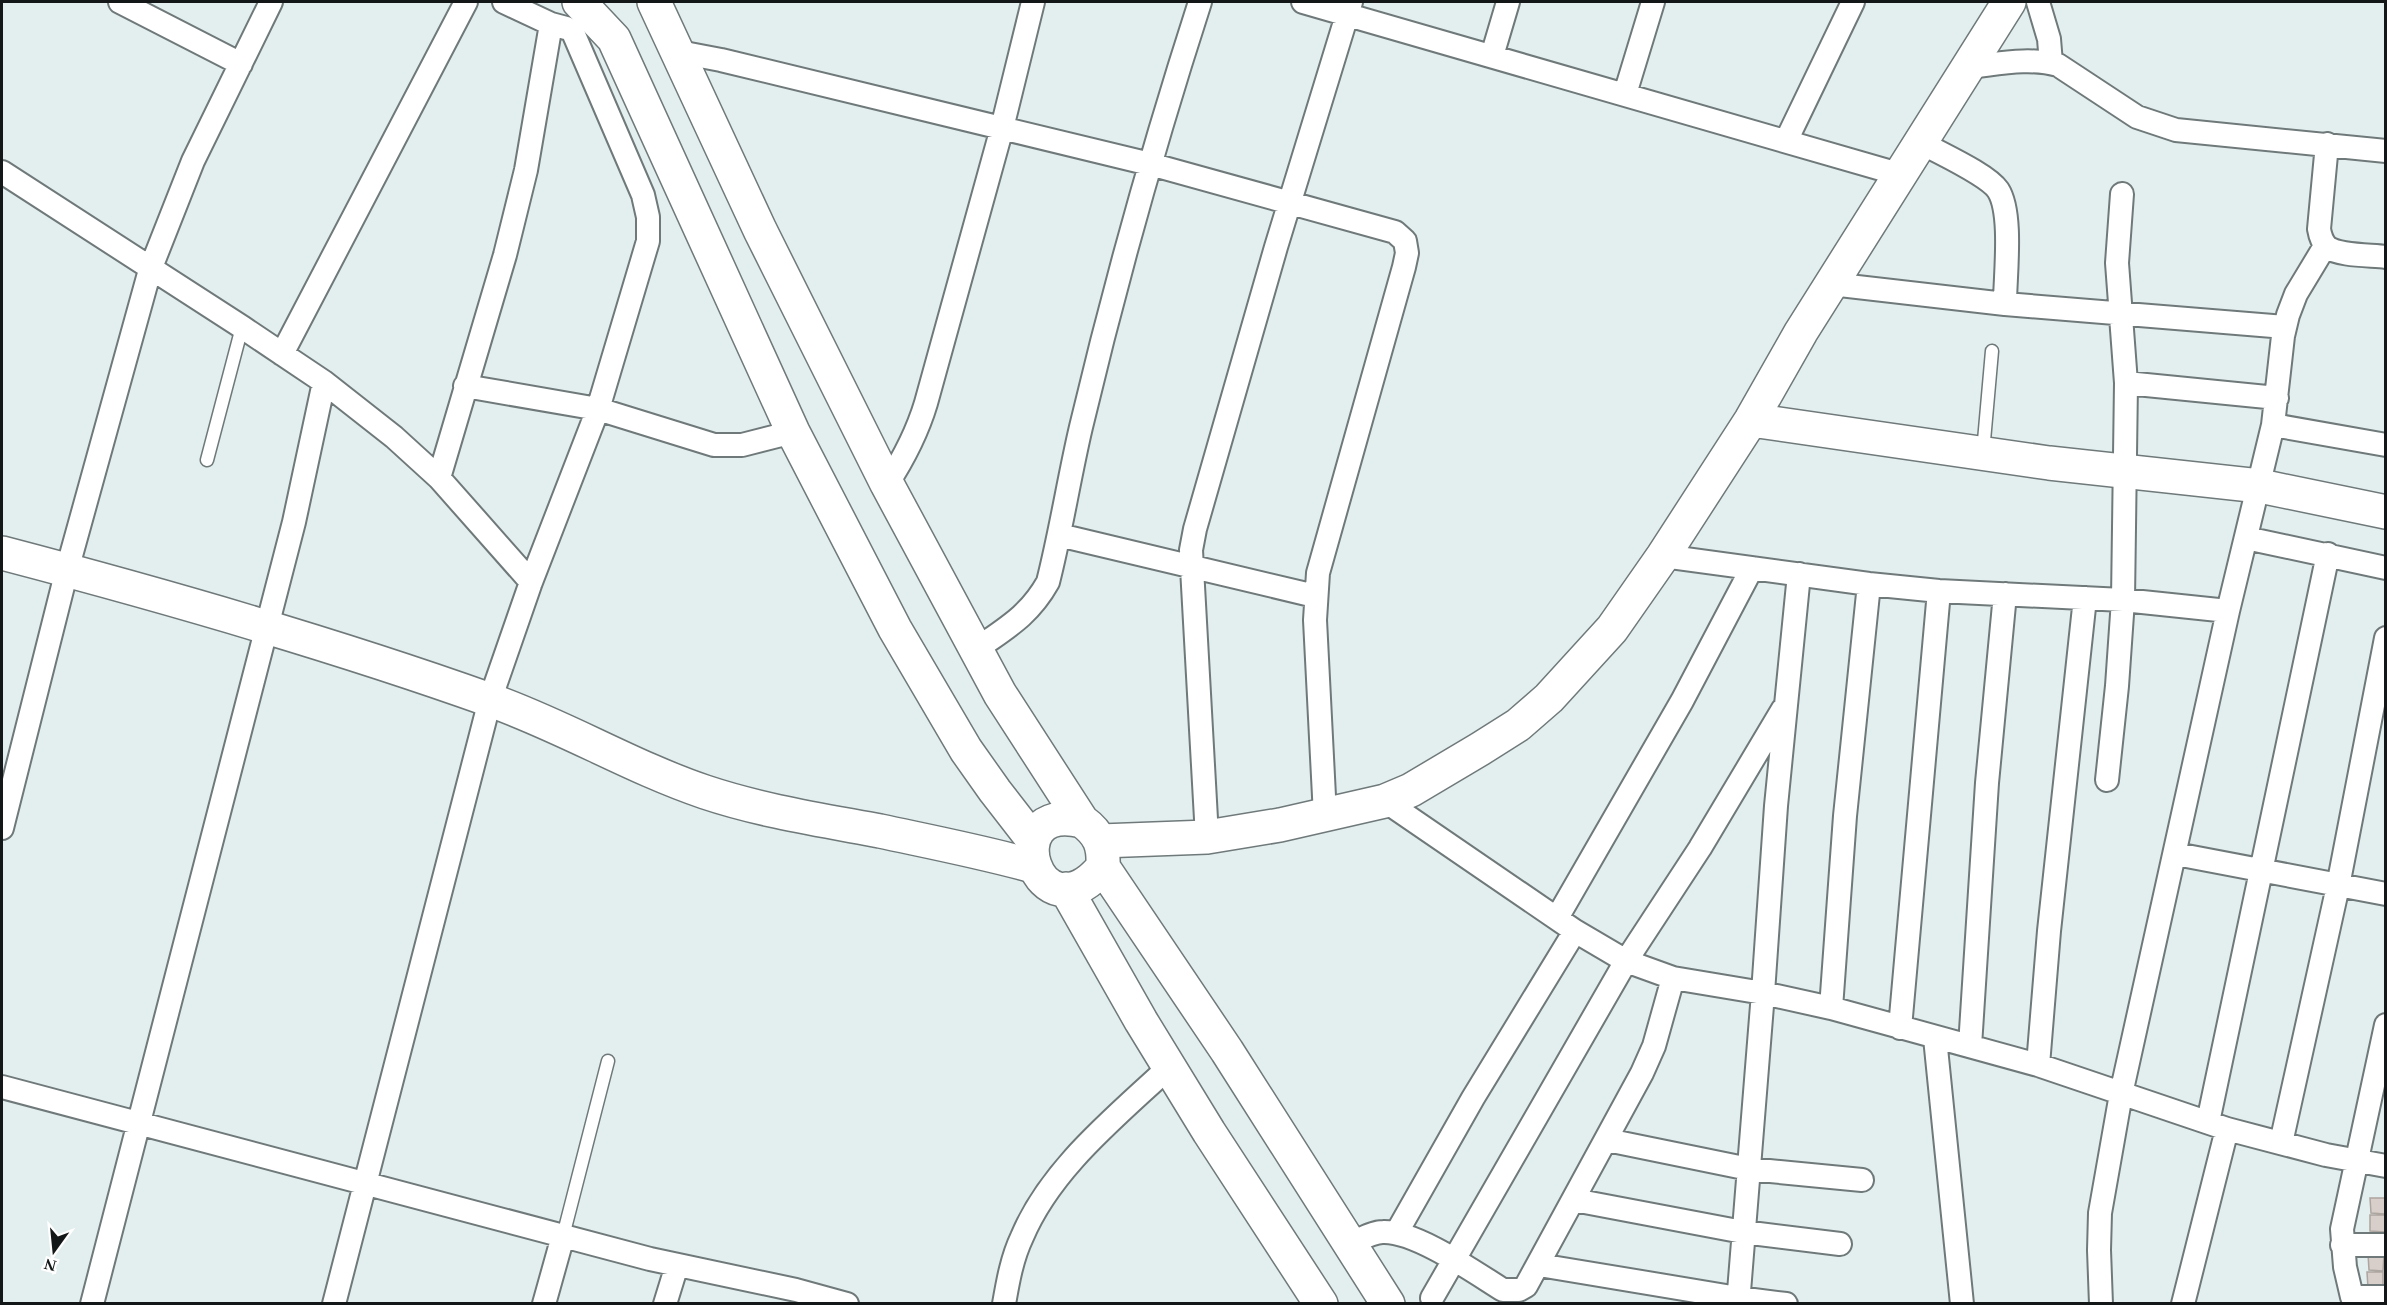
<svg xmlns="http://www.w3.org/2000/svg" width="2387" height="1305" viewBox="0 0 2387 1305" font-family="'Times New Roman',serif">
<style>
.building{fill:#d8cfca;stroke:#ada5a0;stroke-width:1.5}
.lines{fill:none;stroke-linecap:round;stroke-linejoin:round}
.lane-casing{stroke:#6f797a;stroke-width:15}
.street-casing{stroke:#6f797a;stroke-width:26}
.secondary-casing{stroke:#6f797a;stroke-width:36}
.highway-casing{stroke:#6f797a;stroke-width:36}
.lane{stroke:#fff;stroke-width:12}
.street{stroke:#fff;stroke-width:22}
.secondary{stroke:#fff;stroke-width:33}
.highway{stroke:#fff;stroke-width:33}
</style>
<rect width="100%" height="100%" fill="#e3eeef"/>
<!-- building -->
<path class="building" d="M2370,1198H2386L2385,1214L2371,1213Z
M2370,1215H2385V1232L2370,1231Z
M2368,1254H2384L2383,1271L2369,1270Z
M2367,1272H2383V1288H2368Z"/>
<g class="lines">
<!-- lane casing -->
<g class="lane-casing">
<path id="lane" d="M1983,452L1992,351
M207,460L242,327
M563,1236L608,1061"/>
</g>
<!-- street casing -->
<g class="street-casing">
<path id="street" d="M120,2L241,64
M504,2L551,24L566,28
M1303,2L1902,175
M2038,2L2049,39L2051,63
M679,52L721,60L1150,164L1395,232L1405,241L1407,253L1404,267L1318,573L1315,620L1325,816
M1492,56L1508,2
M1968,67C1998,64 2029,57 2058,65L2137,117L2176,130L2386,151
M1625,94L1653,2
M1786,141L1853,2
M1920,142C1939,153 1987,174 1998,190C2013,213 2005,276 2005,304
M2327,144L2319,229C2320,235 2322,242 2327,247C2339,256 2371,255 2386,257
M2,172L242,327L324,382L394,437L439,478L531,582
M1831,284L2005,304L2285,327
M282,354L466,2
M2126,383L2277,398
M465,386L598,409L714,445H742L793,432
M2273,425L2386,445
M439,478L505,255L526,170L551,24
M887,484C904,458 917,433 926,403L1002,128L1033,2
M1059,535L1315,596
M2246,538L2386,568
M1663,556L1869,584L1939,591L2123,600L2228,611
M975,650C1006,628 1029,616 1048,582C1061,531 1069,478 1081,427C1115,284 1155,141 1200,2
M2107,780L2117,686L2123,600L2126,383L2117,263L2122,194
M1385,801L1575,931L1626,961L1673,978L1763,993L1831,1008L2038,1065L2227,1129L2326,1155L2386,1166
M2,828L67,570L150,270L193,161L271,2
M1207,837L1191,550L1195,529L1276,247L1351,2
M2176,854L2386,894
M1557,918L1682,701L1752,568
M1831,1008L1845,816L1869,584
M2386,1025L2342,1229L2345,1267L2352,1297H2386
M1900,1028L1939,591
M1935,1038L1962,1304
M1970,1046L1987,783L2005,594
M2038,1065L2049,931L2085,598
M2,1087L650,1259L796,1290L847,1304
M2208,1122L2328,554
M1607,1140L1749,1169L1862,1180
M2281,1143L2338,886L2386,638
M1574,1200L1743,1232L1840,1244
M1397,1232L1473,1098L1575,931
M1349,1244C1359,1240 1372,1232 1383,1232C1416,1231 1474,1272 1503,1290H1519L1526,1286L1642,1073L1654,1046L1673,978
M2342,1245H2386
M1539,1265L1738,1298L1786,1304
M1432,1298L1626,961L1700,848L1783,709
M92,1304L294,522L324,382
M334,1304L490,700L531,582L598,409L648,241V217L643,195L572,30
M544,1304L563,1236
M665,1304L677,1265
M1004,1304C1008,1281 1012,1258 1022,1237C1051,1168 1116,1117 1169,1067
M1738,1304L1763,993L1776,806L1799,574
M2101,1304L2099,1250L2100,1213L2121,1094L2228,611L2273,425L2283,336L2288,315L2296,294L2325,246
M2183,1304L2227,1129"/>
</g>
<!-- secondary casing -->
<g class="secondary-casing">
<path id="secondary" d="M1751,420L2049,463L2260,486L2386,512
M2,553C166,596 330,643 490,700C564,726 631,767 705,792C762,811 821,820 880,831C931,842 983,852 1033,866
M1101,841L1207,837L1280,825L1385,801L1411,790L1480,749L1518,725L1549,698L1612,629L1663,556L1751,420L1801,332L2009,2"/>
</g>
<!-- highway casing -->
<g class="highway-casing">
<path id="highway" d="M579,2L614,39L793,432L895,629L966,750L995,791L1033,840
M654,2L760,230L887,484L1000,694L1082,821C1100,834 1104,846 1103,867C1038,944 993,800 1082,821
M1103,867L1227,1051L1388,1304
M1066,889L1141,1021L1209,1132L1321,1304"/>
</g>
<!-- lane -->
<use href="#lane" class="lane"/>
<!-- street -->
<use href="#street" class="street"/>
<!-- secondary -->
<use href="#secondary" class="secondary"/>
<!-- highway -->
<use href="#highway" class="highway"/>
</g>
<!-- border -->
<rect width="2387" height="1305" fill="none" stroke="#131718" stroke-width="6"/>
<!-- north arrow -->
<g transform="translate(54 1251) rotate(195)" stroke="#ffffff" stroke-width="4.5" paint-order="stroke">
<path d="M0-4.5L10 22L0 15L-10 22Z" fill="#131718"/>
<text y="-9" font-size="16" font-weight="bold" text-anchor="middle" fill="#131718">N</text>
</g>
</svg>
